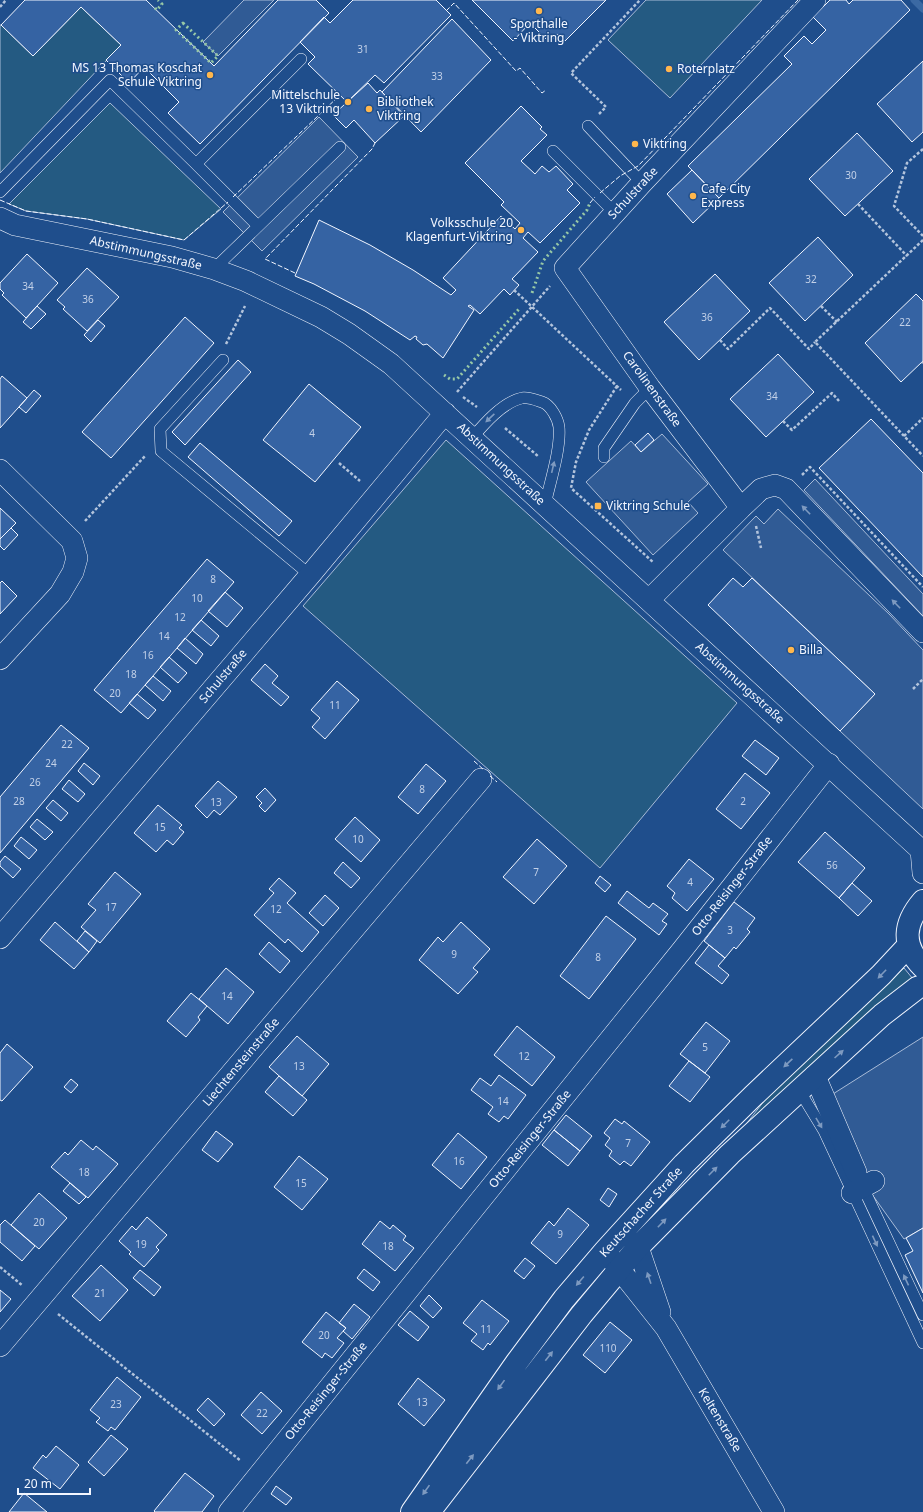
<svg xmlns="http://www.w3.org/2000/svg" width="923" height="1512" viewBox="0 0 923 1512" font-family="'Noto Sans',sans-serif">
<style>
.green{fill:#245a82;stroke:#a8bbd7}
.parking{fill:#305b95;stroke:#a8bbd7}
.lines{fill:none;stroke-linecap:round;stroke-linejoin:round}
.stream{stroke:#3b69a3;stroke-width:7}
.building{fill:#3563a3;stroke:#f2f6ff}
.service-casing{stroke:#f2f6ff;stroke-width:12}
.minor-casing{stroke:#f2f6ff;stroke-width:22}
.secondary-casing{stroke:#f2f6ff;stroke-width:24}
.path{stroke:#b3c4dc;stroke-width:2.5;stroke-dasharray:3 2;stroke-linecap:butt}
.service{stroke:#1f4e8c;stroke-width:11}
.minor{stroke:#1f4e8c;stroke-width:21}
.secondary{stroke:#1f4e8c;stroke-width:22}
.hedge{stroke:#97c8a6;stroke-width:3;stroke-dasharray:2 3;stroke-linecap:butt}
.fence{stroke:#f2f6ff;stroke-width:1;stroke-dasharray:5 2;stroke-linecap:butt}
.oneway{fill:#7e9ac0}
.poi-dot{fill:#ffb74d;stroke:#1f4e8c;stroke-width:1.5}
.labels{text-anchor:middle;stroke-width:3;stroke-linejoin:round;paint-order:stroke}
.number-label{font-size:10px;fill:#c3d1e8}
.poi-label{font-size:12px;fill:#f2f6ff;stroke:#1f4e8c;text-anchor:start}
.street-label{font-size:12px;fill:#f2f6ff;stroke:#1f4e8c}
</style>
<rect width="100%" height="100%" fill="#1f4e8c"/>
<!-- green -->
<path class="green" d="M646,0H762L670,98L608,40Z
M81,7L121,45L0,173V25H1L33,56Z
M110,103L221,209L184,240L87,219L26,211L9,204Z
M446,440L737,703L600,868L303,606Z
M904,968L913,979L747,1124V1123L768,1096L871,997Z"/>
<!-- parking -->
<path class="parking" d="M244,0H274L218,56L203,42Z
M319,117L358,157L262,251L223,212Z
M662,434L708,484L688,502L698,513L653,555L586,482L631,441L641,452Z
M815,479L923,594V616L804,490Z
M778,509L889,614L923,650V809L840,731L875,694L723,550L756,516L764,524Z
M923,1037V1228L904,1239L856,1172L825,1099Z"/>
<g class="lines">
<!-- stream -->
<path class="stream" d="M914,0L923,9"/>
</g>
<!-- building -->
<path class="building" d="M25,0H146L214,66L278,0H316L329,13L200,144L168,113L179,102L144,67L129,83L106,60L121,45L81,7L33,56L1,25Z
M353,0H436L451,15L384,83L375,75L347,102L308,64L315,57L300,42L324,17L330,23Z
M472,0H606L565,41L558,34L549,42L530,23L513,41Z
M830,0H846L849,4L853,0H901L910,10L719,198L688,166L792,64L784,56L804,36L812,44L826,30L813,17Z
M452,19L491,60L421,132L382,92Z
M923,61V132L912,142L877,104Z
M368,83L377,93L380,90L404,116L375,143L354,120L346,128L333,115Z
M521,106L542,127L540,129L547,135L521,161L535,174L542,166L549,172L556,166L573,184L567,190L580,203L540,243L528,232L523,238L538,252L512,279L519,285L510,295L504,289L480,314L470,305L468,306L474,310L443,358L427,344L423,345L416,339L417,337L415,336L410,340L365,311L314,284L295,276L319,220L370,245L413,270L451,295L456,290L443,278L501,216L515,229L520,223L501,205L504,202L465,163Z
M857,133L893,171L845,216L809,179Z
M692,170L719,198L693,223L667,194Z
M818,237L853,275L805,321L769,283Z
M27,254L58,283L26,318L2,295L4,293L0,289V283Z
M87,268L119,297L87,331L63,309L65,307L57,300Z
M715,274L750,311L699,360L664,322Z
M916,294L923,301V361L901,382L865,343Z
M37,306L46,314L31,329L23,322Z
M185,317L214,343L111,458L82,432Z
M98,320L105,326L91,342L84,335Z
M778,354L814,392L766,437L730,399Z
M238,360L251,372L185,445L172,432Z
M2,376L27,398L0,428V379Z
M309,384L361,427L315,482L263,440Z
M34,390L41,396L26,413L19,407Z
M871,419L923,473V577L819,468Z
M648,433L654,440L641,452L635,445Z
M200,443L292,521L279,536L188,457Z
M0,508L16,523L0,539Z
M11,528L18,535L4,550L0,546V539Z
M207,559L234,582L121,713L94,690Z
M733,578L743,587L752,578L875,694L840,731L708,605Z
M2,581L17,596L0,614V583Z
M225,592L243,608L227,627L208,611Z
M201,620L219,636L211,646L192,630Z
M185,638L203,654L196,664L177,648Z
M169,657L187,673L178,683L160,667Z
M265,664L278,676L272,683L289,697L281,706L251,680Z
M153,676L171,691L163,701L145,685Z
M337,681L359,700L325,739L312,727L320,718L311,710Z
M137,694L156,710L148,719L129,703Z
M61,725L89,748L0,853V797Z
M755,740L779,758L766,775L742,756Z
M84,763L100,776L93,785L78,771Z
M426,764L446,781L418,814L398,797Z
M745,773L770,793L741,829L716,809Z
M69,780L85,794L78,802L62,789Z
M218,781L237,797L220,815L214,810L207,818L195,806Z
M265,788L276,800L265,812L259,806L262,803L256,797Z
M53,800L68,813L61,821L46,808Z
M158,805L182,825L179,828L184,832L173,845L167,840L156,852L134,833Z
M355,817L380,840L361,862L335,839Z
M37,819L53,832L45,840L30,827Z
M825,832L865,868L839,898L798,862Z
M21,837L37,850L29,859L14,846Z
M537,839L567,866L534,904L503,877Z
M5,856L21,869L13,878L0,866V862Z
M689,859L714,879L687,911L672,898L675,893L667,886Z
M343,862L360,878L351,888L334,873Z
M115,872L141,894L100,943L81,927L96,910L88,904Z
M600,876L611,885L605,892L595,883Z
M279,878L296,893L287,903L319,932L302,952L288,939L285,943L254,915L274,893L269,889Z
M852,883L872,901L858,916L839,898Z
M627,891L649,908L653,903L668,914L662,921L667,924L659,935L618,903Z
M325,895L339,908L323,926L309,913Z
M734,902L755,918L747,929L750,932L736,949L734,947L725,958L704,941Z
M606,916L636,939L589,999L560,976Z
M55,922L89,952L74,969L40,940Z
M461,922L490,949L473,968L478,972L458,994L419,960L438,937L443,942Z
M85,931L97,941L89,952L77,941Z
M269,942L290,961L280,973L259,954Z
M709,945L725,958L718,966L729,975L722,984L695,963Z
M226,968L254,992L228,1024L199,999Z
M191,993L207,1006L198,1017L200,1020L186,1037L167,1021Z
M706,1022L730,1041L705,1073L680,1054Z
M517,1026L555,1057L532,1086L494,1055Z
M297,1036L329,1064L302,1096L269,1067Z
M7,1044L33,1067L2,1101L0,1100V1053Z
M689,1061L710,1077L690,1102L669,1086Z
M499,1075L526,1095L508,1119L504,1116L499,1122L488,1114L493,1107L471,1090L480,1078L491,1086Z
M279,1076L307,1100L293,1116L265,1092Z
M71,1079L78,1085L71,1093L64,1087Z
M566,1115L592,1136L580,1151L554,1130Z
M615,1119L622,1124L624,1121L650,1142L631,1166L624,1161L620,1165L609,1156L612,1151L605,1145L610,1138L604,1133Z
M554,1130L580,1151L568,1166L542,1145Z
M216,1131L233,1144L218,1162L202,1150Z
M458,1133L487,1157L461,1189L432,1165Z
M81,1140L93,1150L96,1146L118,1164L88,1198L51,1167L65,1152L68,1155Z
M299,1156L328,1179L302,1210L274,1187Z
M70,1183L86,1197L79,1204L63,1191Z
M608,1188L617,1194L609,1207L600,1200Z
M39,1193L67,1218L39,1249L11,1225Z
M568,1208L589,1225L556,1264L531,1243L549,1221L554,1226Z
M147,1217L167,1235L156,1247L159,1250L144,1267L129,1254L131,1252L119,1241L132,1226L136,1230Z
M5,1220L35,1246L22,1261L0,1242V1225Z
M380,1221L390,1229L393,1225L406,1236L403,1240L414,1248L395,1271L362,1244Z
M923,1228V1293L905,1255L913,1251L906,1238Z
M525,1258L535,1266L524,1279L514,1271Z
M101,1265L128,1290L100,1321L72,1296Z
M364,1269L380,1282L373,1291L357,1278Z
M140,1270L161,1287L154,1296L133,1278Z
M0,1290L11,1299L0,1312Z
M429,1295L442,1308L433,1318L420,1306Z
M482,1300L509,1321L490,1345L488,1343L483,1350L471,1341L477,1334L463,1323Z
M354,1304L370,1317L352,1339L343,1331L346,1328L339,1323Z
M410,1311L429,1327L418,1341L398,1325Z
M326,1312L346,1328L337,1338L344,1343L332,1358L325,1353L322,1358L302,1342Z
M610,1322L632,1340L605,1373L583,1355Z
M117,1377L141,1397L115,1430L111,1427L108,1431L96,1422L100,1418L90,1410Z
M418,1378L445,1400L424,1426L398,1404Z
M261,1392L282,1411L262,1434L241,1415Z
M208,1398L225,1414L214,1426L197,1410Z
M111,1435L128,1449L104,1476L88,1462Z
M56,1446L79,1465L60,1489L33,1468L43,1455L46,1458Z
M185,1473L214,1496L202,1512H155L154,1511Z
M276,1486L292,1498L286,1505L271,1494Z
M24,1493L47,1512H9Z"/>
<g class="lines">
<!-- service casing -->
<g class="service-casing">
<path id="service" d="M588,126L642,183
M553,151L615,213
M196,164L258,226
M0,192L110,80L196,164L301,59
M214,269L340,147
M223,360L160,429L161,451L310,575
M472,438C484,424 503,402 522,398C528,397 536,400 542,402C551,405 558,419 559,427C561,449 550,482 545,505
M604,457V448L635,403L650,388
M799,1090L824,1131L923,1343
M861,1183L923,1315"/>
</g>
<!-- minor casing -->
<g class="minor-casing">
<path id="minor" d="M0,218L15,225L172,257L214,269L246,281L321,317L349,334L391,364L923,852
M0,470L72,541L77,558L73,572L60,594L0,659
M741,508L650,388L565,268L642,183L815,0
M649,600L741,508L761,489L775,485L786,489L923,632
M921,850L923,873
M0,938L310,575L445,413
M815,1076L856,1172
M852,1193L874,1181
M638,1247L660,1312
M605,1251L666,1328L774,1512
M0,1346L481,779
M229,1512L683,949L829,764"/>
</g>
<!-- secondary casing -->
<g class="secondary-casing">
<path id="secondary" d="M923,901C904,923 901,945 923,967
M412,1512L517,1362L564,1299L605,1251L684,1164L753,1096L881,975L909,945
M429,1512L582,1314L638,1247L730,1154L882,1015L917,988L923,986"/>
</g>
<!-- path -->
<path class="path" d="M0,7L6,0
M599,114L606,107L571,73L640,0
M923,149L907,163L894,206L923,236
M858,204L907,256
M923,240L815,342L923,456
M514,290L621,390
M821,306L837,322
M720,340L728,349L770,308L809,349L815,342
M226,344L245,306
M922,362L923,363
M617,386L589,430L576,462L571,488L654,563
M457,392L550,286
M463,397L477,407
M783,421L792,430L832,393L839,401
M505,428L539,457
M904,436L923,418
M339,463L360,481
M802,475L810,467L923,587
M85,521L145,456
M756,526L761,548
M913,689L923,679
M0,1267L23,1286
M58,1314L241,1461"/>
<!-- service -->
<use href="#service" class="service"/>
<!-- minor -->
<use href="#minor" class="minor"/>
<!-- secondary -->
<use href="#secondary" class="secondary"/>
<!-- hedge -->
<path class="hedge" d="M155,8L157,10L162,4L158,0
M183,23L218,56L211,63L176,30Z
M532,293L543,261L587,210L590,203
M444,375L450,379H457L519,309"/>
<!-- fence -->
<path class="fence" d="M446,11L454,3L516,71L520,68L542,93L546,90
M600,193L620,176L638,166L798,0
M233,197L340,95
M0,200L26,211L87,219L184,240L228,202
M590,203L595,197
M295,273L265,259L372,149L375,143
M474,761L484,770
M490,776L497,782"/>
</g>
<!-- one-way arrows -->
<defs><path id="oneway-solid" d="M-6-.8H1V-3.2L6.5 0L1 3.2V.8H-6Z"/></defs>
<g class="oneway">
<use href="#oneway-solid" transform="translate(490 418) rotate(137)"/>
<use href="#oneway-solid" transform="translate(553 467) rotate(-77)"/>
<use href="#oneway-solid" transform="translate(806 510) rotate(-134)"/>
<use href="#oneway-solid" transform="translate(896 604) rotate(-134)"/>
<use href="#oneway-solid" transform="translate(882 974) rotate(134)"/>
<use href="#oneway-solid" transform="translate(839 1054) rotate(-42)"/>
<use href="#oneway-solid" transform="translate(788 1063) rotate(137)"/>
<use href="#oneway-solid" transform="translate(819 1123) rotate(59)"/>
<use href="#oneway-solid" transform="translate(725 1124) rotate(135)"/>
<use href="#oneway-solid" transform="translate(713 1171) rotate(-45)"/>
<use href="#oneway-solid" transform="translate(662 1223) rotate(-46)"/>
<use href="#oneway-solid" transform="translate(875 1241) rotate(65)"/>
<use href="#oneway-solid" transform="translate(649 1278) rotate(-109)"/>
<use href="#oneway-solid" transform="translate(906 1280) rotate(-115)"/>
<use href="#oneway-solid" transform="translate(580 1281) rotate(130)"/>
<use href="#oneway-solid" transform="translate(549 1356) rotate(-52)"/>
<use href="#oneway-solid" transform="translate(501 1385) rotate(126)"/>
<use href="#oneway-solid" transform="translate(470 1459) rotate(-52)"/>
<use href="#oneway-solid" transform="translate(426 1490) rotate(125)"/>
</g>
<!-- markers -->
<g class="poi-dot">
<circle cx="539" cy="11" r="4"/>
<circle cx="669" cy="69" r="4"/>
<circle cx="210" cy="75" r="4"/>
<circle cx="348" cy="102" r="4"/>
<circle cx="369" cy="109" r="4"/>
<circle cx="635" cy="144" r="4"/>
<circle cx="693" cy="196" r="4"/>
<circle cx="521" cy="230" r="4"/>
<rect x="594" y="502" width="8" height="8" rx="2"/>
<circle cx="791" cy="650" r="4"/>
</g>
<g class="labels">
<!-- number labels -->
<g class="number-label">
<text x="363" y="53">31</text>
<text x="437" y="80">33</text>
<text x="851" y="179">30</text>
<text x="811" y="283">32</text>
<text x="28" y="290">34</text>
<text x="88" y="303">36</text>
<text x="707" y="321">36</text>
<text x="905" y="326">22</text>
<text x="772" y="400">34</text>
<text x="312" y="437">4</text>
<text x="213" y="583">8</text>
<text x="197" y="602">10</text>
<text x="180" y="621">12</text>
<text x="164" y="640">14</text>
<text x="148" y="659">16</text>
<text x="131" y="678">18</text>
<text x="115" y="697">20</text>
<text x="335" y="709">11</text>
<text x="67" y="748">22</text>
<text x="51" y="767">24</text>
<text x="35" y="786">26</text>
<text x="422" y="793">8</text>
<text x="19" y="805">28</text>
<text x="743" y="805">2</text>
<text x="216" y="806">13</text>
<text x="160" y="831">15</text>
<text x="358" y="843">10</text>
<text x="832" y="869">56</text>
<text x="536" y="876">7</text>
<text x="690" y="886">4</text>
<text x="111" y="911">17</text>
<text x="276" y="913">12</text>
<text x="730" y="934">3</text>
<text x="454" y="958">9</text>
<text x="598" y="961">8</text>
<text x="227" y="1000">14</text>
<text x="705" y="1051">5</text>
<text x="524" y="1060">12</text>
<text x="299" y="1070">13</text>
<text x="503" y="1105">14</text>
<text x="628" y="1147">7</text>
<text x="459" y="1165">16</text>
<text x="84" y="1176">18</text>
<text x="301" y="1187">15</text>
<text x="39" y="1226">20</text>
<text x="560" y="1238">9</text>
<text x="141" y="1248">19</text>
<text x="388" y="1250">18</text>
<text x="100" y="1297">21</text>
<text x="486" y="1333">11</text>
<text x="324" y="1339">20</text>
<text x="608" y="1352">110</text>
<text x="422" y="1406">13</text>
<text x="116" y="1408">23</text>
<text x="262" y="1417">22</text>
</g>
<!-- poi labels -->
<g class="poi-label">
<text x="539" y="28" text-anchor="middle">Sporthalle<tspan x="539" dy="14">- Viktring</tspan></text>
<text x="202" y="72" text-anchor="end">MS 13 Thomas Koschat<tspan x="202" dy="14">Schule Viktring</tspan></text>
<text x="677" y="73">Roterplatz</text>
<text x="340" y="99" text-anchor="end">Mittelschule<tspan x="340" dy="14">13 Viktring</tspan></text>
<text x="377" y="106">Bibliothek<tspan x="377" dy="14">Viktring</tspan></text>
<text x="643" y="148">Viktring</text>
<text x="701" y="193">Cafe City<tspan x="701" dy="14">Express</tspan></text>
<text x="513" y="227" text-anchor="end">Volksschule 20<tspan x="513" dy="14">Klagenfurt-Viktring</tspan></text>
<text x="606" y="510">Viktring Schule</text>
<text x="799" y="654">Billa</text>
</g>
<!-- street labels -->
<g class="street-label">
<text transform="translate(633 193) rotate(-47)" y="4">Schulstraße</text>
<text transform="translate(146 253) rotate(13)" y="4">Abstimmungsstraße</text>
<text transform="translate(652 389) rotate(54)" y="4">Carolinenstraße</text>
<text transform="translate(501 464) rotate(43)" y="4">Abstimmungsstraße</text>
<text transform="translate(223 676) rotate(-50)" y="4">Schulstraße</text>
<text transform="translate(740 683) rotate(42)" y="4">Abstimmungsstraße</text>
<text transform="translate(732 886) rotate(-52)" y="4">Otto-Reisinger-Straße</text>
<text transform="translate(241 1062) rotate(-50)" y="4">Liechtensteinstraße</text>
<text transform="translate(530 1139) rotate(-51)" y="4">Otto-Reisinger-Straße</text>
<text transform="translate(641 1212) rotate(-48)" y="4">Keutschacher Straße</text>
<text transform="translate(326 1391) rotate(-51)" y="4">Otto-Reisinger-Straße</text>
<text transform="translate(720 1420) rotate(59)" y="4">Keltenstraße</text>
</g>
</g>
<!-- scale -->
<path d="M18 1488v6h72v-6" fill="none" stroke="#f2f6ff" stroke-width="2"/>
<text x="24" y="1488" font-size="12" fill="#f2f6ff" stroke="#1f4e8c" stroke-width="3" paint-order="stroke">20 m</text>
</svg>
